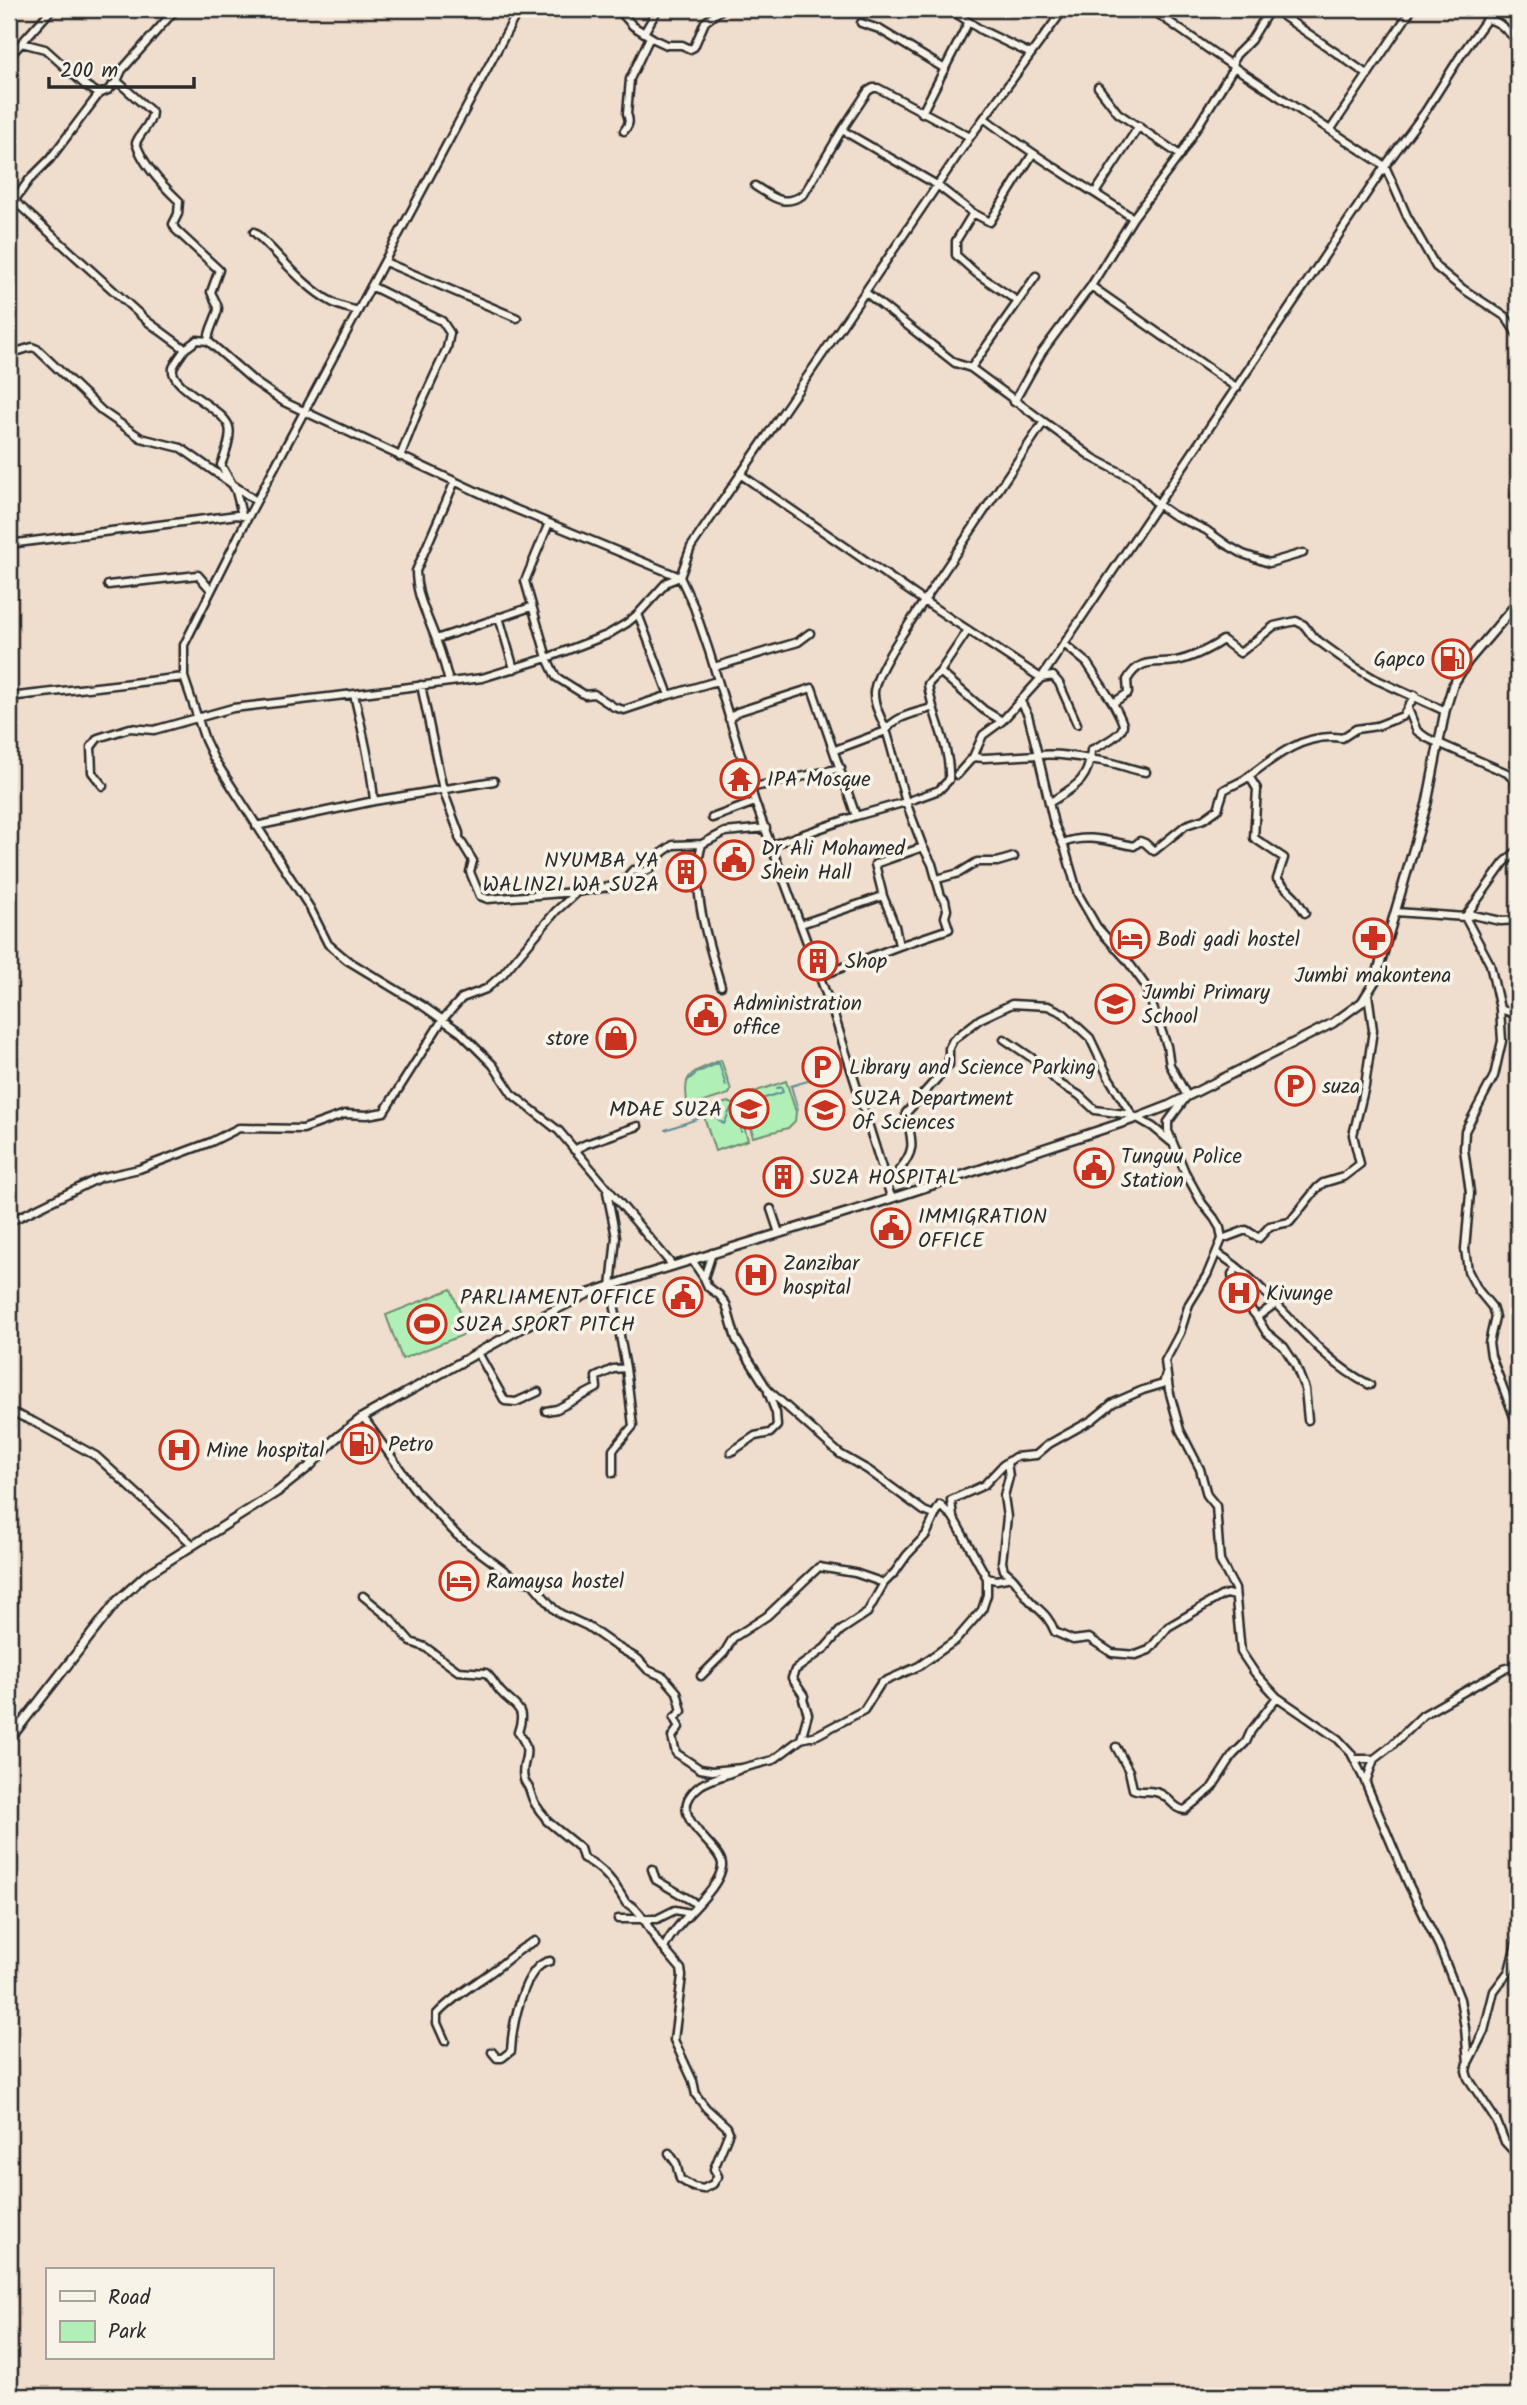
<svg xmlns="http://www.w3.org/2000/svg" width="1527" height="2405" viewBox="0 0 1527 2405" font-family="Kalam,sans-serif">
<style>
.green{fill:#b0f0b7;stroke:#6e8e71;stroke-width:2}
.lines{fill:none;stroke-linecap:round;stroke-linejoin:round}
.stream{stroke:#609096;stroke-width:2}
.minor-casing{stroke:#2b2b2b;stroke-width:11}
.major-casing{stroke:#2b2b2b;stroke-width:12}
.minor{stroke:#f7f3e8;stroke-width:6}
.major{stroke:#f7f3e8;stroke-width:7}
.labels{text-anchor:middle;stroke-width:7;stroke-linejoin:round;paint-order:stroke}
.poi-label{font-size:21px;fill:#2b2b2b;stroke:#f7f3e8;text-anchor:start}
</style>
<rect width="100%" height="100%" fill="#efddcd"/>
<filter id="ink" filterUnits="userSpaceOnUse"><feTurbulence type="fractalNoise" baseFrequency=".0143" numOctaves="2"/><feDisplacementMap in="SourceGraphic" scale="14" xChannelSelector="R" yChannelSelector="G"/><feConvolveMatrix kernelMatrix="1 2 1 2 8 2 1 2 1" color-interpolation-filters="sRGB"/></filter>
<g filter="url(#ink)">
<!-- green -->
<path class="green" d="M721,1060L731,1090L729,1094L688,1107C681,1071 692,1073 721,1060Z
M786,1081L796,1112L795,1121L788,1128L753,1137L743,1105L748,1094Z
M728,1102L738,1106L748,1140L715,1151L702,1110Z
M451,1289L468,1333L402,1359L386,1315Z"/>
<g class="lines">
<!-- stream -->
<path class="stream" d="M687,1081L698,1072L719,1063L726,1086
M798,1110L791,1086L841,1071
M706,1116L712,1114L724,1124L731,1108L736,1110L741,1127V1132
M665,1130L700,1118
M753,1132L747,1108L750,1103L783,1092L781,1087L777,1088"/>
<!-- minor casing -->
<g class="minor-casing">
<path id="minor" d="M176,9L122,70L117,81L152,112C152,124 140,132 136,143C143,165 162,185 179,201L178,214L173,224L176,230L219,270L211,292C213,297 217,303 218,308C219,313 208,330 208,341
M618,9L633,26L654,39L667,45H682L690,49L694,47L705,22L722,9
M944,9L951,10L981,30L1031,54
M1044,9L1059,16
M1064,9L970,137L865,292L955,363L971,368L1093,458L1135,480L1157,504L1173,515L1206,530L1227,545L1243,554L1269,563L1303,553
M1273,9L1368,75
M1494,9L1461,55L1425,112L1385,166L1407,216L1436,267L1463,289L1506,317L1518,336
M1488,19C1505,24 1505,32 1518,40
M861,23L879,29L945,69
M644,33L658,9
M22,43L45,49L85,85L99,94L108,90L117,81
M9,57L52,9
M1098,87L1118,113L1180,155
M922,113L968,23
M984,118C1032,155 1083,185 1133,218
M1331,129L1412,9
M842,130L868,91L873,88H878L970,137
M624,131C629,125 630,121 627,114L630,79L650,37
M755,186C773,197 784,208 804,194L842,130L937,185L973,213L990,222L1032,155
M1095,193L1139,126
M9,196L147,321L185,349L197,340L208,341L255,382L284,402L510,507L680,577
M14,201L29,180L50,159L99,94
M973,213L956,241V255L976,273L1017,301
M254,232C279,254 303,287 332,302C339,307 349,308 358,311
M385,262L517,318
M371,286L442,321L450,333L447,348L418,411L400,457
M1091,286L1237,388
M865,292L691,547L680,577L694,607L709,651L755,802L835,1018L891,1197
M185,349C182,354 175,362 173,368C169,388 224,408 229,427C232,437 225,455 221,465L236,491L242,515
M9,354L32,347L37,349L102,411L141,438L181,448L256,501
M971,368L1036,276
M1014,402L1042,352L1091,286L1133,218L1180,155L1234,67L1233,61L1236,55L1251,40L1270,9
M1043,423L924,601L1041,678L1053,676L1059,683L1077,724
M1515,495L1518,492
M248,517L519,9
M549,523L525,581L547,658L556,677L585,695L594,694L614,707L624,710L669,695
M9,544L237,515L248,517L184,645V677L205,740L214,759L310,908L328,944L347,960L423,1006L460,1032L493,1065L513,1095L559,1131L673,1266
M108,585L198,575L211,590
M638,614L669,695L717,681
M499,617L514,669
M436,639L531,607
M1064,644L1087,663L1113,703
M714,667L798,642L810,633
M940,672L968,630
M449,682C444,662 438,643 430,624C423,606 416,591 416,571L455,481
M421,685L443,790L459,833V838L473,861L470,872L480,896L488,899L575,892
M9,697L184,677
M1020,700L1028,715L1038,755C1060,753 1085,758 1107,762C1120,764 1132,770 1146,772
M1408,709L1417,731L1427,738L1507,773L1518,784
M729,719L737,712L812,688L856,816L906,802C899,779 894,756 887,733C883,720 873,706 874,692C876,669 911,622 924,601L740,474
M835,750L886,731C894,716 916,713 931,708
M973,757L983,735L1002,721L1041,678L1385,166L1234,67L1151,9
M957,775L973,757L984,758L1038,755L1054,824L1065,849L1078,894L1097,927L1126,959L1145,985L1167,1046L1170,1065L1187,1096L1168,1122V1131L1185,1172L1202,1203L1214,1218L1220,1228L1222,1239L1207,1275L1189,1304L1180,1333L1165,1361L1169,1390L1180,1430L1200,1469L1207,1495L1216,1506L1220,1561L1235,1589L1241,1652L1255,1673L1277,1697L1338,1739L1351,1753L1364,1779L1408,1883L1439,1946L1460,1999L1465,2028L1468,2063L1466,2071L1468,2078L1497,2122L1505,2142L1518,2156
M1249,776L1257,789L1254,838L1284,858L1277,879L1295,897L1305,913
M103,786L92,772L91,747L98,738L130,728L154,730L233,708L354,694
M750,788L841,768
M374,801C371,764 362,730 354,694L482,678L547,658L607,635L627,623L638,614L667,582L680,577
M1049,803C1074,787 1089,782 1091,750C1099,746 1123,735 1123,725C1122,719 1116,709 1113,703L1128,693L1127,680C1140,657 1155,664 1176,661C1192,658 1209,649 1223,640L1240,653L1274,626L1296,621L1304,625L1313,637L1353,666L1375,679L1445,711
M712,818L755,802
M256,826L374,801L494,781
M1063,843C1088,833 1110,842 1134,846L1140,841L1145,843L1154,851L1186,825L1204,819L1218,809L1224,790C1231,785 1241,783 1248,777C1275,756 1306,732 1342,738L1356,729L1377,726L1403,716L1415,695
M702,844C689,886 709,945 721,986
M772,845L856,816
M937,879L959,873L977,862H997L1014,857
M883,896L895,926L899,946
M1396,912L1465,917L1504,863L1518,850
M1518,920L1501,921L1473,915L1465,917L1490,964L1500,1009L1502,1041L1494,1076L1465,1131L1464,1149L1470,1193L1465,1249L1468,1271L1478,1290L1492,1307L1495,1317L1489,1343L1491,1356L1518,1427
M801,924L883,896L875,864L923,847
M820,976L899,946L949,929L945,917L947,910L945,900L941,896L932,864L923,847L906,802L939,790L949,780C951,746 932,717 928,684L940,672L984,710L1002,721
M1500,1009L1518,1015
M1004,1039L1035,1060L1060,1084L1079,1095L1095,1110L1132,1115L1153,1127L1171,1142
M574,1150L586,1144L638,1126
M899,1170C918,1148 911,1140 906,1113L949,1065V1048L953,1040L980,1019L1012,1004L1048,1006L1063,1013L1090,1038L1109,1078L1132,1115
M607,1192L616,1237L611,1287L626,1368L633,1426L613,1450V1473
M771,1209L779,1233
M9,1222L99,1178L139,1169L211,1142L239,1128L303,1129L345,1114L367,1115L384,1112L443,1019L462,998L486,989L503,974L556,911L577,892L614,886L625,879L633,870L643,872L650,869L663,852L673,845L702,844L725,832L766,828
M1222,1239L1246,1230L1259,1238L1270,1226L1290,1222L1317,1188L1323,1183L1343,1177L1360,1164L1353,1135L1365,1086L1373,1030L1368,994
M712,1253L704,1278L708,1287L719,1295L726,1304L736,1339L768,1390L840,1454L868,1470L924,1511L934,1515L940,1505L953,1517L987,1578L996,1580L1012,1577C1018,1583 1021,1589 1026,1596C1038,1611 1047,1612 1055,1632L1073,1640L1089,1638L1112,1653L1136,1655L1149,1650L1168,1627L1221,1596L1227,1594L1235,1596
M1217,1253C1275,1288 1308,1355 1370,1385
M692,1260L704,1278
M1237,1268L1232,1274L1234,1289L1257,1317
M1275,1304L1257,1317L1266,1332L1284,1347L1295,1364L1305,1389L1308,1420
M478,1353L505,1401L516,1402L538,1392
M9,1411L34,1422L96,1456L192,1544
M546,1411L557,1409L597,1388L596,1377L613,1369L626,1368
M363,1417L415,1490L457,1535L517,1580L532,1583L554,1609L561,1614L587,1626L614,1645L638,1659L648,1670L664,1677L677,1692L682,1711L674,1718L679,1727L672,1737L676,1753L700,1769L712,1771L742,1768L773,1760L801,1739L808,1714L803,1699L804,1696L792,1678L795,1670L825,1648L840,1631L867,1613L884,1583L895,1572L907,1555L926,1535L940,1505
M731,1452L755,1436L770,1433L777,1426L776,1413L768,1392
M1007,1462L1009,1477L1004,1496L1007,1517L1002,1562L1004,1570L1012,1577
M953,1517L951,1500L984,1485L1003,1465L1015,1457L1036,1455L1049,1444L1092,1420L1113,1403L1143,1390L1163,1384L1166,1374
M363,1596L391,1619L411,1642L425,1647L458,1671L486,1673C492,1678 495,1685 500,1691C515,1708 527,1706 518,1732C536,1756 519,1760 524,1779C524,1781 528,1786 529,1788C532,1796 532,1801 538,1808C541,1814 545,1815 547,1821L580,1848L583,1858C603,1867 615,1884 626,1903C641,1907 651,1935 662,1947
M701,1676L724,1653L733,1638L767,1616L819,1567L855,1573L884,1583
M801,1739L817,1735L864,1710L881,1683L919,1666L956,1640L982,1610L987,1595V1578
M1116,1747L1129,1771L1133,1789C1142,1793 1151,1789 1161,1794C1171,1799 1175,1810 1185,1810L1211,1789L1233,1755L1246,1742L1251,1731L1277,1697
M1354,1759H1374L1391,1746L1423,1715L1504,1669L1518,1665
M1366,1782L1374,1759
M652,1869L656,1880L692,1901L696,1905
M618,1919H657L675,1910L690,1913
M445,2041L437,2023V2014C454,1996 475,1984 494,1970C508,1960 519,1948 535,1941
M492,2052L497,2058H502L511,2051C512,2028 523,1965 550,1961
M1469,2061L1484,2031L1494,1991L1509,1971L1518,1936
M669,2153L676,2163L680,2179L693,2187L703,2189L713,2184L718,2176L714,2169L729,2132L727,2127L706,2108L696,2095L693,2081L674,2040L682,1976L681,1969L664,1949C673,1923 720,1891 722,1866C724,1845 658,1816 701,1785C712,1778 728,1775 740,1769"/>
</g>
<!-- major casing -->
<g class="major-casing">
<path id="major" d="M9,1740L118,1600L146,1575L277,1492L310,1466L335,1439L363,1417L545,1315L587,1294L643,1275L859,1209L1137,1118L1168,1106L1333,1023L1362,1002L1375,981L1427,803L1445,711L1453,685L1468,661L1518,602"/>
</g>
<!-- minor -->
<use href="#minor" class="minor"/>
<!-- major -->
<use href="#major" class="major"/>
</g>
</g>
<!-- icons -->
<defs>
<g id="fuel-ring" transform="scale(2.0125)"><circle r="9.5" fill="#f7f3e8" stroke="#c8321e" stroke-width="1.5"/><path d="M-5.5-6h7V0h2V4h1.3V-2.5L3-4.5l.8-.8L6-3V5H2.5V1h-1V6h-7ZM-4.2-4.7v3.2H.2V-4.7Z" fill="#c8321e"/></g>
<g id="temple-ring" transform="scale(2.0125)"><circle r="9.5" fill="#f7f3e8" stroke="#c8321e" stroke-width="1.5"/><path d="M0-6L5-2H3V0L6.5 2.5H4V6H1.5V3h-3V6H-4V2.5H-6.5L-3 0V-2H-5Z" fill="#c8321e"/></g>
<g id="civic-ring" transform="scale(2.0125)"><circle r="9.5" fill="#f7f3e8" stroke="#c8321e" stroke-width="1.5"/><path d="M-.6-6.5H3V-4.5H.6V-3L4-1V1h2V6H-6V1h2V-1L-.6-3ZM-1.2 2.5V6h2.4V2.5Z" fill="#c8321e"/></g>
<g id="building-ring" transform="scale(2.0125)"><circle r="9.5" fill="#f7f3e8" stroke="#c8321e" stroke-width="1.5"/><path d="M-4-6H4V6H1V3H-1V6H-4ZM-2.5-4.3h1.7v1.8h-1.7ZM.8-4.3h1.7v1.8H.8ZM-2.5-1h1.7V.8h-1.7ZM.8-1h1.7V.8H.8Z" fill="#c8321e"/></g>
<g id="pharmacy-ring" transform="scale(2.0125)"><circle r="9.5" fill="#f7f3e8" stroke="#c8321e" stroke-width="1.5"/><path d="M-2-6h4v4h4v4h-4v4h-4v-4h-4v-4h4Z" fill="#c8321e"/></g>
<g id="hotel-ring" transform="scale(2.0125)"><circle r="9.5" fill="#f7f3e8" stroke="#c8321e" stroke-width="1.5"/><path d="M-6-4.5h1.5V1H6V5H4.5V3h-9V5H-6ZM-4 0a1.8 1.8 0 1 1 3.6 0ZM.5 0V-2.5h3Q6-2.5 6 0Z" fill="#c8321e"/></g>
<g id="school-ring" transform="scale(2.0125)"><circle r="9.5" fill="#f7f3e8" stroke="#c8321e" stroke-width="1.5"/><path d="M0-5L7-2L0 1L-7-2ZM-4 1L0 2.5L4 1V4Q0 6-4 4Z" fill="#c8321e"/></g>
<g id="shop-ring" transform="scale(2.0125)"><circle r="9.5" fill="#f7f3e8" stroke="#c8321e" stroke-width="1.5"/><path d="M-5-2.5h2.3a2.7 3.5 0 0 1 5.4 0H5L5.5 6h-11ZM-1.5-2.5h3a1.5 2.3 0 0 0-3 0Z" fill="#c8321e"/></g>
<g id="parking-ring" transform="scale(2.0125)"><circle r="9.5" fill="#f7f3e8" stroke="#c8321e" stroke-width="1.5"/><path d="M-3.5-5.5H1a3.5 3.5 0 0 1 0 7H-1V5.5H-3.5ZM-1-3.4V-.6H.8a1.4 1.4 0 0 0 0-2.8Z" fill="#c8321e"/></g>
<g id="university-ring" transform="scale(2.0125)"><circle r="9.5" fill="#f7f3e8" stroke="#c8321e" stroke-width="1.5"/><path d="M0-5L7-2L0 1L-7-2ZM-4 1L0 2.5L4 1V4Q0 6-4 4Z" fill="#c8321e"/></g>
<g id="hospital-ring" transform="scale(2.0125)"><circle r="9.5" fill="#f7f3e8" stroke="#c8321e" stroke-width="1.5"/><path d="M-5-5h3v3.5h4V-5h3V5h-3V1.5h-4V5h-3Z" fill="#c8321e"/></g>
<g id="stadium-ring" transform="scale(2.0125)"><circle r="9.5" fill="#f7f3e8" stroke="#c8321e" stroke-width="1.5"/><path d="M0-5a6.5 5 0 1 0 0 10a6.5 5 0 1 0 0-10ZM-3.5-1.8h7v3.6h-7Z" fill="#c8321e"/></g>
</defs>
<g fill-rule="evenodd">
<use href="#fuel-ring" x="1452" y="659"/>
<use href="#temple-ring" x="740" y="779"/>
<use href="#civic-ring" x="734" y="860"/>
<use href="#building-ring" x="686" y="872"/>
<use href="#pharmacy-ring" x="1373" y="938"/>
<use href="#hotel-ring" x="1130" y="939"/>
<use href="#building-ring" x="818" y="961"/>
<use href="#school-ring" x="1115" y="1004"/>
<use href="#civic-ring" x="706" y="1015"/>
<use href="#shop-ring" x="616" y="1038"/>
<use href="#parking-ring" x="822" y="1067"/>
<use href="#parking-ring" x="1295" y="1086"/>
<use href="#university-ring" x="749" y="1109"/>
<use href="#university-ring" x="825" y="1110"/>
<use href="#civic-ring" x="1094" y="1168"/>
<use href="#building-ring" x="783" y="1177"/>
<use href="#civic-ring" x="891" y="1228"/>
<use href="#hospital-ring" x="756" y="1275"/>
<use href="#hospital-ring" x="1239" y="1293"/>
<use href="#civic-ring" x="683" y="1297"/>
<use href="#stadium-ring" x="427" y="1324"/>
<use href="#fuel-ring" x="361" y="1444"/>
<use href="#hospital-ring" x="179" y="1450"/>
<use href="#hotel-ring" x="459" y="1581"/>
</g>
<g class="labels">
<!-- poi labels -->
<g class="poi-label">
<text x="1425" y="666" text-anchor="end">Gapco</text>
<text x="767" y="786">IPA Mosque</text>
<text x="761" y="855">Dr Ali Mohamed<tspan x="761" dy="24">Shein Hall</tspan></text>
<text x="659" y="867" text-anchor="end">NYUMBA YA<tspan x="659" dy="24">WALINZI WA SUZA</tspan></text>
<text x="1157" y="946">Bodi gadi hostel</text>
<text x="845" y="968">Shop</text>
<text x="1373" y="982" text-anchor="middle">Jumbi makontena</text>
<text x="1142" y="999">Jumbi Primary<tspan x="1142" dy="24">School</tspan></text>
<text x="733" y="1010">Administration<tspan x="733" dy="24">office</tspan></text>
<text x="589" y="1045" text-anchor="end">store</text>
<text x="849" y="1074">Library and Science Parking</text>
<text x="1322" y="1093">suza</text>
<text x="852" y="1105">SUZA Department<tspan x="852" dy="24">Of Sciences</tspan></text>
<text x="722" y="1116" text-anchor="end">MDAE SUZA</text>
<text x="1121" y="1163">Tunguu Police<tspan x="1121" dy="24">Station</tspan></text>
<text x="810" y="1184">SUZA HOSPITAL</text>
<text x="918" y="1223">IMMIGRATION<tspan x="918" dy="24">OFFICE</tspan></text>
<text x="783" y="1270">Zanzibar<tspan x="783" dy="24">hospital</tspan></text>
<text x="1266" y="1300">Kivunge</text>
<text x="656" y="1304" text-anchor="end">PARLIAMENT OFFICE</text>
<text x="454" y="1331">SUZA SPORT PITCH</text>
<text x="388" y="1451">Petro</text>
<text x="206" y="1457">Mine hospital</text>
<text x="486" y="1588">Ramaysa hostel</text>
</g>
</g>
<!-- margin -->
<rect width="1527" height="2405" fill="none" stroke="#f7f3e8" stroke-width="35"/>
<rect x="18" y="18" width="1492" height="2370" fill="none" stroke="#2b2b2b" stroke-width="2.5" filter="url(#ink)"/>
<!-- legend -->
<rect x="46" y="2268" width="228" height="91" fill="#f7f3e8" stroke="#a5a39c" stroke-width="2"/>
<rect x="60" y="2291" width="35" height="10" fill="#f7f3e8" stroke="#a5a39c" stroke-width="2"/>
<text x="108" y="2304" font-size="21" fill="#2b2b2b">Road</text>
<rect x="60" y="2321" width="35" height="21" fill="#b0f0b7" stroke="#a5a39c" stroke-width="2"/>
<text x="108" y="2338" font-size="21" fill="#2b2b2b">Park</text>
<!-- scale -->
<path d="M49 77v10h145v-10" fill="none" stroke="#2b2b2b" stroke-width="3.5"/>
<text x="60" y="77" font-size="21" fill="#2b2b2b" stroke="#f7f3e8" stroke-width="5" paint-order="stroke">200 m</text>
</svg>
